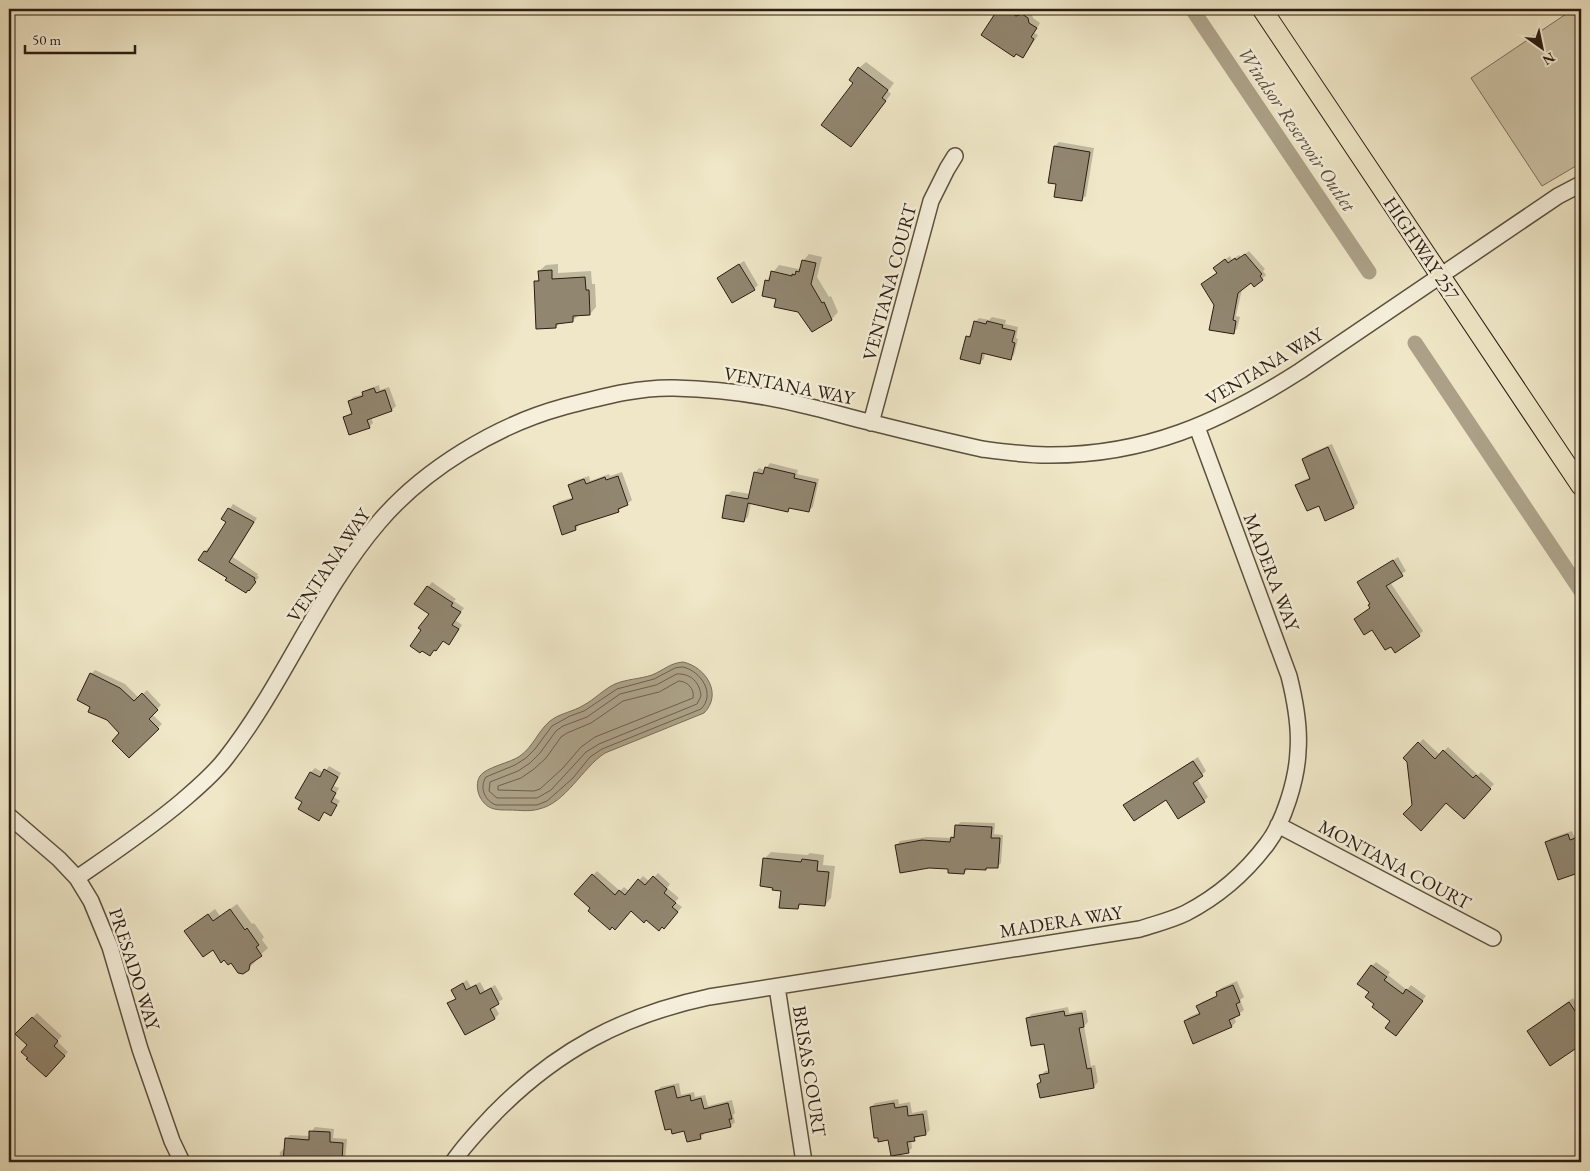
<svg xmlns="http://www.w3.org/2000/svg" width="1590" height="1171" viewBox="0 0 1590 1171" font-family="'EB Garamond',serif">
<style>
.green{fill:#cec5a8;stroke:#7c715c}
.water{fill:#aca289;stroke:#786d59}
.shadow{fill:#0003}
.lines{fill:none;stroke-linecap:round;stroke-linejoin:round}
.shore{stroke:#6c604d;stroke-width:1}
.canal{stroke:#aca289;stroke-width:15}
.building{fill:#918670;stroke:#2b1d11}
.minor-casing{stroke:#5c503e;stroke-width:18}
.major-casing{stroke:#2b1d11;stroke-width:21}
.minor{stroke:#f5efdb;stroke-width:15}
.major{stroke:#efe7c7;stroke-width:19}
.labels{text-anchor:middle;stroke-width:5;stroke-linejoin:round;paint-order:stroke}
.street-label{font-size:19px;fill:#2b1d11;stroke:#f5efdb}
.water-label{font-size:20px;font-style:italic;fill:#5f5241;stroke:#f5efdb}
</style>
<rect width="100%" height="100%" fill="#efe7c7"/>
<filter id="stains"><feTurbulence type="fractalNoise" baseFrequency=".004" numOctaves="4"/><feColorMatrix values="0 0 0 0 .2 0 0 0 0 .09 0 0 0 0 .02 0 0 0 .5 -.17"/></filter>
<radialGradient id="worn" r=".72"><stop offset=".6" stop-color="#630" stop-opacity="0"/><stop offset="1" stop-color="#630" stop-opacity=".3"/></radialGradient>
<!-- green -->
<path class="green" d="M1572,10L1581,16V163L1542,186L1471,78Z"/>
<!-- water -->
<path class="water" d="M683,662C706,667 723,694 704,713L605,753C582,768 566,803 539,809C530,812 518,810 509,810C496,810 487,810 480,797C477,791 476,782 480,776C486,767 510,763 520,756C533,747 538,731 550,721C560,713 573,712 584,705C595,699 604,689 615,684C627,679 640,679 652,675C664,670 670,663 683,662Z"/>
<!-- shadow -->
<path class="shadow" d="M999,9H1015L1020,12L1027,10L1032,14L1033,18L1040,23L1034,33L1038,35L1027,52L983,35Z
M866,62L894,83L888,91L891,94L851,146L855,83L859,68Z
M1059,142L1094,148L1086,196L1081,200L1057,183L1055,146Z
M1249,251L1265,269L1263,271L1266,275L1262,279L1252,282L1242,289L1236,316L1240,317L1237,329L1233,333L1215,305L1207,280L1218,272L1219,264L1230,256L1232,260L1239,255L1241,257Z
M809,254L822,257L817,277L829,297L831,296L838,312L832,319L813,330L799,310L777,298L763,295L767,280L779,265L798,269L801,268L803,261Z
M744,261L758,285L754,289L718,278Z
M558,264V273L591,271L592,284H595L596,307L590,314L579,315L572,321L561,322L556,327L535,282L540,278L539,271L546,265Z
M992,317L1006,320L1005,324L1018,327L1016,338L1018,339L1014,355L1010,359L985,353L984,359L979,363L967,337L972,333L975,322L979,318L989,320Z
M379,385L380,390L389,387L396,406L392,410L371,417L373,423L369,427L344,417L352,412L349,402L353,397L364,394L368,389Z
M1332,444L1358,503L1354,507L1326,519L1319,505L1297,485L1301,481L1311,477L1303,459L1307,455Z
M770,463L798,470L797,474L819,479L813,507L808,511L791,507L788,511L751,503L748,517L744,521L727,495L732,491L750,494L755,473L759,468L765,470Z
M622,472L632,500L618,511L580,524L576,529L563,533L554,507L558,502L574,497L570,485L574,481L589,476L590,481L609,474L610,476Z
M233,504L257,518L233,557L258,574L257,576L259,577L249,590L228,578L205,551L209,547L211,548L228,522L223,519Z
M1398,557L1406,571L1390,582L1423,631L1419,635L1391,645L1372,628L1356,619L1371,607L1372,604L1358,583Z
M432,582L456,599L454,601L464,608L455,620L462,625L453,639L423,630L430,613L428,587Z
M95,670L125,684L139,698L147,690L161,705L152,714L162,724L129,757L121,733L92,706L91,674Z
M1423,739L1440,755L1448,747L1478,775L1481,772L1494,784L1468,813L1447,802L1413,805L1408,761L1405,758Z
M1198,757L1206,771L1197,779L1208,797L1204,801L1167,798L1125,805Z
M329,766L341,773L334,786L339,788L334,797L340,801L331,814L325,811L318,819L304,801L297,797L311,772L315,768L324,773Z
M961,822L995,823L994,834L1003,835L1001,863L997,867L988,866L986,869L969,868L964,873L896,846L900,841L927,837L951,838L956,834V826Z
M1572,831L1574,836L1581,834V870L1580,871L1546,842L1551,838Z
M771,852L807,855L810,853L824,855L823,865L835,866L831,898L825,905L803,903L797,908L783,890L765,858Z
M597,871L620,891L624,887L629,891L643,876L650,882L658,873L670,884L667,888L679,898L675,902L682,907L668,923L646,918L631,910L591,908L576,894Z
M237,904L252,924L254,923L264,937L262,940L268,948L256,959L255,962L248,969L231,961L186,931L215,909L220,916Z
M1376,962L1390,972L1388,975L1407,990L1411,985L1426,996L1400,1030L1376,1004L1370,992L1372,966Z
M467,980L471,987L480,982L485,991L495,985L503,999L494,1005L499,1014L495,1018L465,1034L449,1004L456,998L452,990Z
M1237,981L1244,997L1240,1000L1244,1010L1234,1017L1236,1022L1232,1026L1194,1042L1185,1021L1189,1017L1200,1012L1197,1006L1202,1002L1218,995L1217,992L1221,988Z
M1573,998L1579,1007L1581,1006V1052L1577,1046L1533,1027Z
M1068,1007L1069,1013L1086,1010L1088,1022L1084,1026L1091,1066L1095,1065L1098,1082L1094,1087L1042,1082L1041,1076L1045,1071L1050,1070L1045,1042L1027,1018L1032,1014Z
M37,1013L62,1036L57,1041L68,1052L46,1076L29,1058L28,1045L17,1034Z
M679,1083L681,1095L694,1092L695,1097L705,1095L708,1106L732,1100L735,1113L733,1115L735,1122L731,1126L704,1132V1134L700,1138L685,1130L657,1091L661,1087Z
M898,1099L899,1104L910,1102L912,1113L927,1110L930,1130L926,1134L911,1140L912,1148L908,1152L889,1138L871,1107L875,1103Z
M315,1127L334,1129L333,1138L347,1139L345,1162H279L280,1152L286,1147V1139L290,1135L310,1136L311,1132Z"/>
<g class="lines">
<!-- shore -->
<path class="shore" d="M683,667C701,671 716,694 701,709L602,749L590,757L573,778L547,801L537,805H496C485,801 479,788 486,777L515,765L526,758L535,749L552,726L570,716L584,711L617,689L654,679L675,668Z
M677,674C691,673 700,683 701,696L697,704L599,744L586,752L551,790L537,798H497L489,791L490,782L518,771L530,763L540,753L556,731L563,726L587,717L620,694L656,685Z
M679,681C687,681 695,689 693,698L595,737L581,747L563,768L540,789L534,791L498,790V786L521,778L534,769L546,758L561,737L567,733L591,723L623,701L659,692Z"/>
<!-- canal -->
<path class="canal" d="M1192,9L1369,272
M1415,343L1581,591"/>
</g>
<!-- building -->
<path class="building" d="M998,9H1005L1016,16L1022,14L1028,18L1029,23L1037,28L1031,37L1034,39L1023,58L1016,54L1014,57L981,35Z
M858,67L888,90L882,98L886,101L851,147L821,125L853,83L849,80Z
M1054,146L1090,152L1082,201L1054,197L1056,184L1048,183Z
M1245,254L1262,274L1260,276L1263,280L1254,287L1251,283L1238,293L1233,320L1236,321L1234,334L1209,330L1214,305L1201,284L1217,273L1213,268L1225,259L1228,263L1235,258L1236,260Z
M802,260L816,263L811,284L822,303L824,302L832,320L812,332L798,312L774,307L776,299L762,296L765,280L769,281L771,271L792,276V274L795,275L796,271L799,272Z
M739,264L755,290L732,303L717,278Z
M552,270V279L585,277L586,290H589L590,315L573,316V322L556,324V328L536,329L534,281H539L538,271Z
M974,321L986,324L987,321L1003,325L1002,328L1015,331L1012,342L1015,343L1011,360L982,353L980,364L960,359L966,336L970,337Z
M374,388L376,393L385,390L392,411L367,420L370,428L349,435L343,417L352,414L348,401L363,396L362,392Z
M1328,447L1354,508L1325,521L1319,506L1307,511L1295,485L1310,479L1302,459Z
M765,467L795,474L794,478L816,483L809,512L789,508L788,512L748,503L744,522L722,518L726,495L748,499L754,472L763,474Z
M618,476L628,505L618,509L619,512L575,526L576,530L562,535L553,506L573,499L568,485L584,479L586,484L605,477L606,480Z
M228,508L254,522L229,562L255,578L254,580L256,582L249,591L248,590L246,593L225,580L227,578L198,560L204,551L207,552L226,522L221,519Z
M1393,560L1403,576L1386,586L1420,636L1395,653L1391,647L1385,650L1372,630L1364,635L1354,619L1370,608L1368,605L1370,604L1357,582Z
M427,586L453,603L451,606L461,612L452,625L459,629L449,645L443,641L436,651L434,650L430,656L422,651L420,653L410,646L421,630L418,628L429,614L414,604Z
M90,673L120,688L134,701L142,693L158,710L149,719L159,729L129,758L112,741L119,733L107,720L88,712L90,707L77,700Z
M1418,742L1435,759L1443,750L1473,778L1476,775L1491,789L1464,819L1446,803L1421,831L1403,814L1412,805L1407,762L1403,758Z
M1193,761L1203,776L1193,783L1205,802L1178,819L1166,800L1134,821L1123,805Z
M324,769L338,777L331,790L336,793L331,802L337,805L331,816L324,812L319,821L298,809L302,802L295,798L310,772L320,777Z
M955,825L992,827L991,838H1000L998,868H986V870L965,869L964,874L948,873V869L929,868L900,873L895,845L922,840L950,842L951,837L954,838Z
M1568,834L1570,840L1581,836V861L1577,862L1581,872L1558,880L1545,842Z
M763,858L801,862L802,859L818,861L817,871L829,872L825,906L799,904L798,909L779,908L781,891L772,890L773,888L760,886Z
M592,874L615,895L619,890L625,895L638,879L645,885L653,876L667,889L664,893L676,903L672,907L678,912L664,929L662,927L659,931L646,920L644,923L631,911L615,930L612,927L610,930L588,911L590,908L574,894Z
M230,909L245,930L247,928L259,945L256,947L262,956L250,964L249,970L243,974L238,973L231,963L228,965L224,960L221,963L213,950L203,957L184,931L208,914L213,921Z
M1371,965L1387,977L1384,980L1403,994L1406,989L1423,1001L1396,1036L1385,1028L1390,1021L1372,1007L1374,1004L1365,997L1369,992L1357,984Z
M463,983L466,990L476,985L480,994L491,988L499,1004L490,1009L495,1019L465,1035L447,1003L456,999L451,990Z
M1233,985L1240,1002L1236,1004L1240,1015L1229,1020L1232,1027L1193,1044L1184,1021L1200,1014L1196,1006L1217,996L1216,992Z
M1569,1002L1575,1011L1581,1006V1045L1550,1066L1527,1031Z
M1064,1011L1065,1016L1082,1013L1084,1027L1079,1028L1087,1069L1091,1068L1094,1088L1040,1098L1037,1084L1041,1082L1039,1075L1049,1073L1044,1044L1031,1046L1026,1018Z
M32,1017L58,1041L54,1046L65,1056L46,1077L26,1059L28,1058L21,1052L27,1045L15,1034Z
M674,1086L677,1098L690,1095L691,1101L701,1098L704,1109L728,1103L732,1119H729L731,1127L700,1134L701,1139L687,1142L684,1131L672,1134L671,1129L665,1130L655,1091Z
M894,1103L895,1108L907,1106L908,1116L923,1114L926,1135L914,1137L915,1141L907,1142L909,1153L891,1156L888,1140L878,1142V1138H874L870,1107Z
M309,1131L330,1132V1142L343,1143L342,1162H283L285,1138L309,1140Z"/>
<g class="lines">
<!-- minor casing -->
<g class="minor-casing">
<path id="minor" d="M871,423L931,201L947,169L955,156
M9,816L59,859L77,878L91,901L110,947L140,1049L172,1141L182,1162
M1278,825L1493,938
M77,878C113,853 149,829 182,801C197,788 213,775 226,758C284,684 318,593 379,522C424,469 497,425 563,407C599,398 636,387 674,388C719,389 764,395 807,406C829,411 851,418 873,423C909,432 946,441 982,449C1004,452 1025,455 1047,455C1145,456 1220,422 1300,371L1558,196L1581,184
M777,987L804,1162
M453,1162C465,1144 480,1129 495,1113C556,1051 623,1015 709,997L1140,929C1155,924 1172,920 1186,913C1217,897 1246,872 1267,844C1284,822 1297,779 1298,751C1300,727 1295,700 1289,676L1197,427"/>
</g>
<!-- major casing -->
<g class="major-casing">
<path id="major" d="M1262,9L1581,486"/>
</g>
<!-- minor -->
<use href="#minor" class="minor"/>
<!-- major -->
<use href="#major" class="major"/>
</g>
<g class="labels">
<!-- street labels -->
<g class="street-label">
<text transform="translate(1422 248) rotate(56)" y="7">HIGHWAY 257</text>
<text transform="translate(889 282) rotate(-75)" y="7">VENTANA COURT</text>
<text transform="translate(1264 366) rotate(-31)" y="7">VENTANA WAY</text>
<text transform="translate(789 385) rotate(11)" y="7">VENTANA WAY</text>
<text transform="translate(328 565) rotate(-56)" y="7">VENTANA WAY</text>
<text transform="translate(1272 572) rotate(69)" y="7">MADERA WAY</text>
<text transform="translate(1395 864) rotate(28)" y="7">MONTANA COURT</text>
<text transform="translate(1061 921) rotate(-9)" y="7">MADERA WAY</text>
<text transform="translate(135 969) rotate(72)" y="7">PRESADO WAY</text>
<text transform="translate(810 1071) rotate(81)" y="7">BRISAS COURT</text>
</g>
<!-- water labels -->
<g class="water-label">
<text transform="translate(1297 129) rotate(56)" y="7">Windsor Reservoir Outlet</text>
</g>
</g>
<!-- margin -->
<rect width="1590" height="1171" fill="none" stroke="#efe7c7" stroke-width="30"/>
<rect x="10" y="10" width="1570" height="1151" fill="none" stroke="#2b1d11" stroke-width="2.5"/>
<rect x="15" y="15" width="1560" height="1141" fill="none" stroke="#2b1d11"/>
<!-- north arrow -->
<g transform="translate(1542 48) rotate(147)" stroke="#f5efdb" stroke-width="4" paint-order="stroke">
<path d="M0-4L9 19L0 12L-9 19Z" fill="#2b1d11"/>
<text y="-8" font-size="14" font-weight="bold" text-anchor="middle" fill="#2b1d11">N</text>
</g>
<!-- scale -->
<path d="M25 45v8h110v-8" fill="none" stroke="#2b1d11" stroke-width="2.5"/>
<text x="32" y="45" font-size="15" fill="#2b1d11" stroke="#f5efdb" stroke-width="4" paint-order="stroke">50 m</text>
<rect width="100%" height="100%" filter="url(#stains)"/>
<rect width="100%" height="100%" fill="url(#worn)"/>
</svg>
